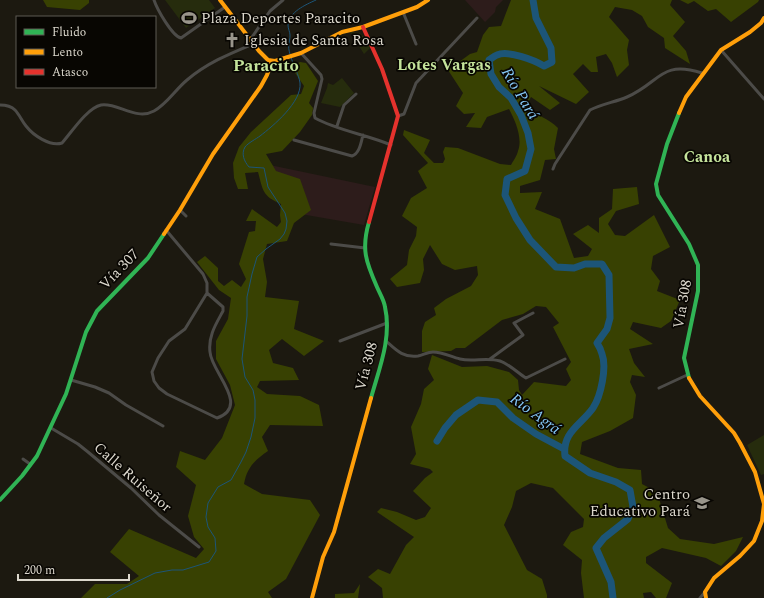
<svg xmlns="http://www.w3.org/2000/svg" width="764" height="598" viewBox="0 0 764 598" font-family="Spectral,serif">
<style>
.industrial{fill:#2d1c1b}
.green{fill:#262c0d}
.forest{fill:#384102}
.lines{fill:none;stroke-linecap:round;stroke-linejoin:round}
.stream{stroke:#1c5578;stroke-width:1}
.river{stroke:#1c5578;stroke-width:7}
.street{stroke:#4c4b48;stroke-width:3}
.fast{stroke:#30b455;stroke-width:4}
.slow{stroke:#ff9f0a;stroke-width:4}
.jam{stroke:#e5322d;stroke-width:4}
.labels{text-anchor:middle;stroke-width:3.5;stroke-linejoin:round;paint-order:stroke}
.poi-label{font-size:15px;fill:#dcd8cd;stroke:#080602;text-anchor:start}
.street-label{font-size:15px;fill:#dcd8cd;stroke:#080602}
.neighbourhood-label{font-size:16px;font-weight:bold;fill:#c4e39b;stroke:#080602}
.water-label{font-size:16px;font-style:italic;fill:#84c6f5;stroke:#080602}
.quarter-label{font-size:17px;font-weight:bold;fill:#c4e39b;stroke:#080602}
</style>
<rect width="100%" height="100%" fill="#1c1910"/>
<!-- industrial -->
<path class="industrial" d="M465,0H503L496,7L495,12L485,22Z
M265,164L375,187L364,225L289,212Z"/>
<!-- green -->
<path class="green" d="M165,0H209L215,8L186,28Z
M350,32L360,33L366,39L370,48L364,54Z
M342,78L354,93L340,107L321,103L327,88L328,83L333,85Z
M764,435V474L761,475L747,445Z"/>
<!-- forest -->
<path class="forest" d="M43,0H89V3L80,10L47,7Z
M511,0H672L670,5L685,22L673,36L686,51L690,64L665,48L664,38L648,27L642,16L632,10L615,7L609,17L629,40L627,50L629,65L617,77L612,63L606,54L596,57L598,72H591L583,64L573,74L589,92L576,104L539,86L560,103L550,110L531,97L525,108C537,115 549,119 558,128L554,149L556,159L545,160L540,180L520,186V193L542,192L535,209L560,219L574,258L588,256L592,249L573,234L588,225L599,233V218L612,209L613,189L637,187L639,204L616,211L608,224L615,235L625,236L654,215L670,247L653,256L651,269L660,281L657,291L680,300L671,321L661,328L633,322L630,329L653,344L629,349L634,363L645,377L632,375L630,382L636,395L633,418L610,431L582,442L580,454L618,468L641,470L642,484L657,492L668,528L680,539L714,544L743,537L736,551L721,566L706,558L662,548L646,557V563L672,583L666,598H656L651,592L643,593L644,598H584L581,573L582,560L563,545L571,532L583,527L584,519L553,488L531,483L516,491L512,507L504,525L527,570L542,579L547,595V598H383L382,588L368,577L378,569L390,574L406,545L414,537L377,512L381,508L397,512L416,520L425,517L431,508L413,491L425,478L433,472L430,469L410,464L416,454L411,427L421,404L424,389L434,380L428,369L432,355L462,367L487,366L509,372L518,380L519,390L522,395L534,382L566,386L571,380L566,369L571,362L553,327L559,323L546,307L536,306L523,314L502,320L465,348H456L451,351L422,352V331L425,322L436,315L434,308L446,299L471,286L478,275L477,266L455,270L442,264L430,245L423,259L424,270L420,283L397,287L390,279L407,265L409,250L416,236L417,227L402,216L411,198L427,188L418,171L428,163L403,135L404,130L430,140L424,153L434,163H443L445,159L443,152L445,147L458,148L500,164L511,165C513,161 517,156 518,151C523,138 515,120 509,109L487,117L481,128L466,127L475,113L464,114L456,106L463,93L448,70L470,54L477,52L483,35L489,27L501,26Z
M680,0H759L758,2L731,22L716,9L708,11L694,1L688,4Z
M300,62L306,63L318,81L309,103L313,108L312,115L300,132L282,151L266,154L276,171L300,179L311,210L294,223L287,241L267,244L263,259L267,282L265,297L299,301L294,329L324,341L304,356L282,339L269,350L273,363L293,368L299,380L260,381L257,387L267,394L300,396L319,405L323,426L270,425L262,437L268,451C255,460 247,467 244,484L262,494L310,500L320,515L286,579L268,592L272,598H81L95,584H127L139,576L110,552L129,529L196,558L204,549L194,537L188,516L196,485L176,467L180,451L205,460L222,438L235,405L230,385L216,359V341L228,319L231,298L219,290L197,262L205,256L218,268V281L224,286L232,280L241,287L246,279L239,264L249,232L255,231L256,221H246L252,209L277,227L281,222L280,215L281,204C262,196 263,190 258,172L245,173L248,189H238L234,178L233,163L239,147L251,132L291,95L301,94L304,86L291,67Z
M360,584L358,598H335V594L354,593Z"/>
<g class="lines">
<!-- stream -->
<path class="stream" d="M290,54C287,45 290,43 290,35C290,32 288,29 288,25C289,12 305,5 316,0
M107,598L120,590L155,573L172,570H183L209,562L216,551L215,538L208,527L206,517L208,503L218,487L231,480L241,462L246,452L251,437L255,418V400L253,390L245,377L242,359L247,316V297L252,274L257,257L266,249L280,239L284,234L286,229L287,221L285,213L268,187L264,168L249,167C244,161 241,154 245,147C248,143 256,139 260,136C273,126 302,102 300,83C299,75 293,65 291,57"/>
<!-- river -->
<path class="river" d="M533,0L536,18L551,48L552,62L544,66C534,60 508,50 497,55C494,56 491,59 489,60L491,74L499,87L511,98L521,115L528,133L531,149L525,171L507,179L505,195L516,218L530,240L556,267L574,268L585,264H602L609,275L610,318L607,329L597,343C599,346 601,350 602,354C607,367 601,396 593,408C581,425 562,432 565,456L590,473L616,482L630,490L633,507L628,519L604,538L596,548L611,582L613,598
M437,441L445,428L456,415L478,400L497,402L513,418L536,434L564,449"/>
<!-- street -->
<path class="street" d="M154,0C157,9 172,36 181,38L225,7
M403,12L416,44
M250,40L270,11L283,0
M721,50L764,99
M301,53L321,75L322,79L314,113L315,118C336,130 368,135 391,145
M0,105C5,105 11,106 15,110C19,114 22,121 26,126C33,135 50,147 62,143C71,133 87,108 101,105C117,102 136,121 154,111C167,104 175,90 187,80C207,63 229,54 253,44
M398,116L404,114L416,83L477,18
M337,126L344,105L356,94
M294,140L352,156C360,153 361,142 363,135
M553,169L555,164L590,110C602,104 615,102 627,97C661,82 660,60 702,73
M180,210L186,216
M166,230L203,274L207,283V293L185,329L169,341L158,358L152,372L154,381L159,388L167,394L217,418C251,406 211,372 210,352C208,336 216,324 223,311V307L207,293
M331,244L365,248
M340,341L387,323
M386,341C396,350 403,358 418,356C423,355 428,352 433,352C443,352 451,357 460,359C473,362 487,357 500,361C509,364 518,373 526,378L565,359
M490,359L523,335L514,323L533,313
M71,380L95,387L109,393L126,405L163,426
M659,388L687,375
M51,428L78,444L88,452L131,488L159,515L199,547
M23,459L30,464
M700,598L705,592"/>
<!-- fast -->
<path class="fast" d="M679,113L667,144L656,184L658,195L689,244L698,265V291L684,358L689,378
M369,222C361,249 366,262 377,287C380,294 384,300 385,307C392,338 379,369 371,398
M0,500L22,476L37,456L66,394L86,332L97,311L148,258L164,234"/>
<!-- slow -->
<path class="slow" d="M220,0L259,51L268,60L275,61L301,53L342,32L363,27L417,7L428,0
M679,113L686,97L721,50L750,32L761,23L764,18
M164,234L180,210L213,154L261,86L267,75L272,61
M689,378L700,396L734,433L740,443L755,472L764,504L762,521L754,541L740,556L714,578L705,592L706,598
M312,598L323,557L334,532L371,398"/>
<!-- jam -->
<path class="jam" d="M363,27L382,69L398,116L369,222"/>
</g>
<!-- icons -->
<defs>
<g id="stadium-bare" transform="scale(1.2)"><path d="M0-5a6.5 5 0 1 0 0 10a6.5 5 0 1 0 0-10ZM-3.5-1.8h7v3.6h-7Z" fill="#99958b" stroke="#080602" stroke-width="2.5" paint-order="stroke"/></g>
<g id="church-bare" transform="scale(1.2)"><path d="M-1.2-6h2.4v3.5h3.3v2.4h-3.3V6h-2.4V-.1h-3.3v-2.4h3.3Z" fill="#99958b" stroke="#080602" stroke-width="2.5" paint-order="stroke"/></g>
<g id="school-bare" transform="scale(1.2)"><path d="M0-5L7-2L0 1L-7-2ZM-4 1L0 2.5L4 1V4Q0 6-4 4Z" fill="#99958b" stroke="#080602" stroke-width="2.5" paint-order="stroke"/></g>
</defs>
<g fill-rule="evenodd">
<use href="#stadium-bare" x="189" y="18"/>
<use href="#church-bare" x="232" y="40"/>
<use href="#school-bare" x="702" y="503"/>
</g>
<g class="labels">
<!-- poi labels -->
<g class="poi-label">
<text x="201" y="23">Plaza Deportes Paracito</text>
<text x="244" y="45">Iglesia de Santa Rosa</text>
<text x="690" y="499" text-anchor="end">Centro<tspan x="690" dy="17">Educativo Pará</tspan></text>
</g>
<!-- street labels -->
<g class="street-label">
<text transform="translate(119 269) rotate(-46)" y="5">Vía 307</text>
<text transform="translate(682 304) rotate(-80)" y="5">Vía 308</text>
<text transform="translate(366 366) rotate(-75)" y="5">Vía 308</text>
<text transform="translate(133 477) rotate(41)" y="5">Calle Ruiseñor</text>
</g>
<!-- neighbourhood labels -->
<g class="neighbourhood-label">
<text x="444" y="70">Lotes Vargas</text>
<text x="707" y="162">Canoa</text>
</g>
<!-- water labels -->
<g class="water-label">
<text transform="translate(521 93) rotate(59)" y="6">Río Pará</text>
<text transform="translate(536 413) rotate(36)" y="6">Río Agrá</text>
</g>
<!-- quarter labels -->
<g class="quarter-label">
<text x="266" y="71">Paracito</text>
</g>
</g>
<!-- legend -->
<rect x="16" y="16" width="140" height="72" fill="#080602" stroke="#5d5a53"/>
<rect x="24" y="29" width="20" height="6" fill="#30b455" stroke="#5d5a53"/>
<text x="52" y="36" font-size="12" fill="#dcd8cd">Fluido</text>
<rect x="24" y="49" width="20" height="6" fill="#ff9f0a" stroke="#5d5a53"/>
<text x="52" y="56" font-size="12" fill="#dcd8cd">Lento</text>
<rect x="24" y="69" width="20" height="6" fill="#e5322d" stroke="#5d5a53"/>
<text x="52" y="76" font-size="12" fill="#dcd8cd">Atasco</text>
<!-- scale -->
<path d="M18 574v6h111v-6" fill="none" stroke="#dcd8cd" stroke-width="2"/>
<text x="24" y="574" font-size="12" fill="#dcd8cd" stroke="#080602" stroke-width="3" paint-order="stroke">200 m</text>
</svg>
